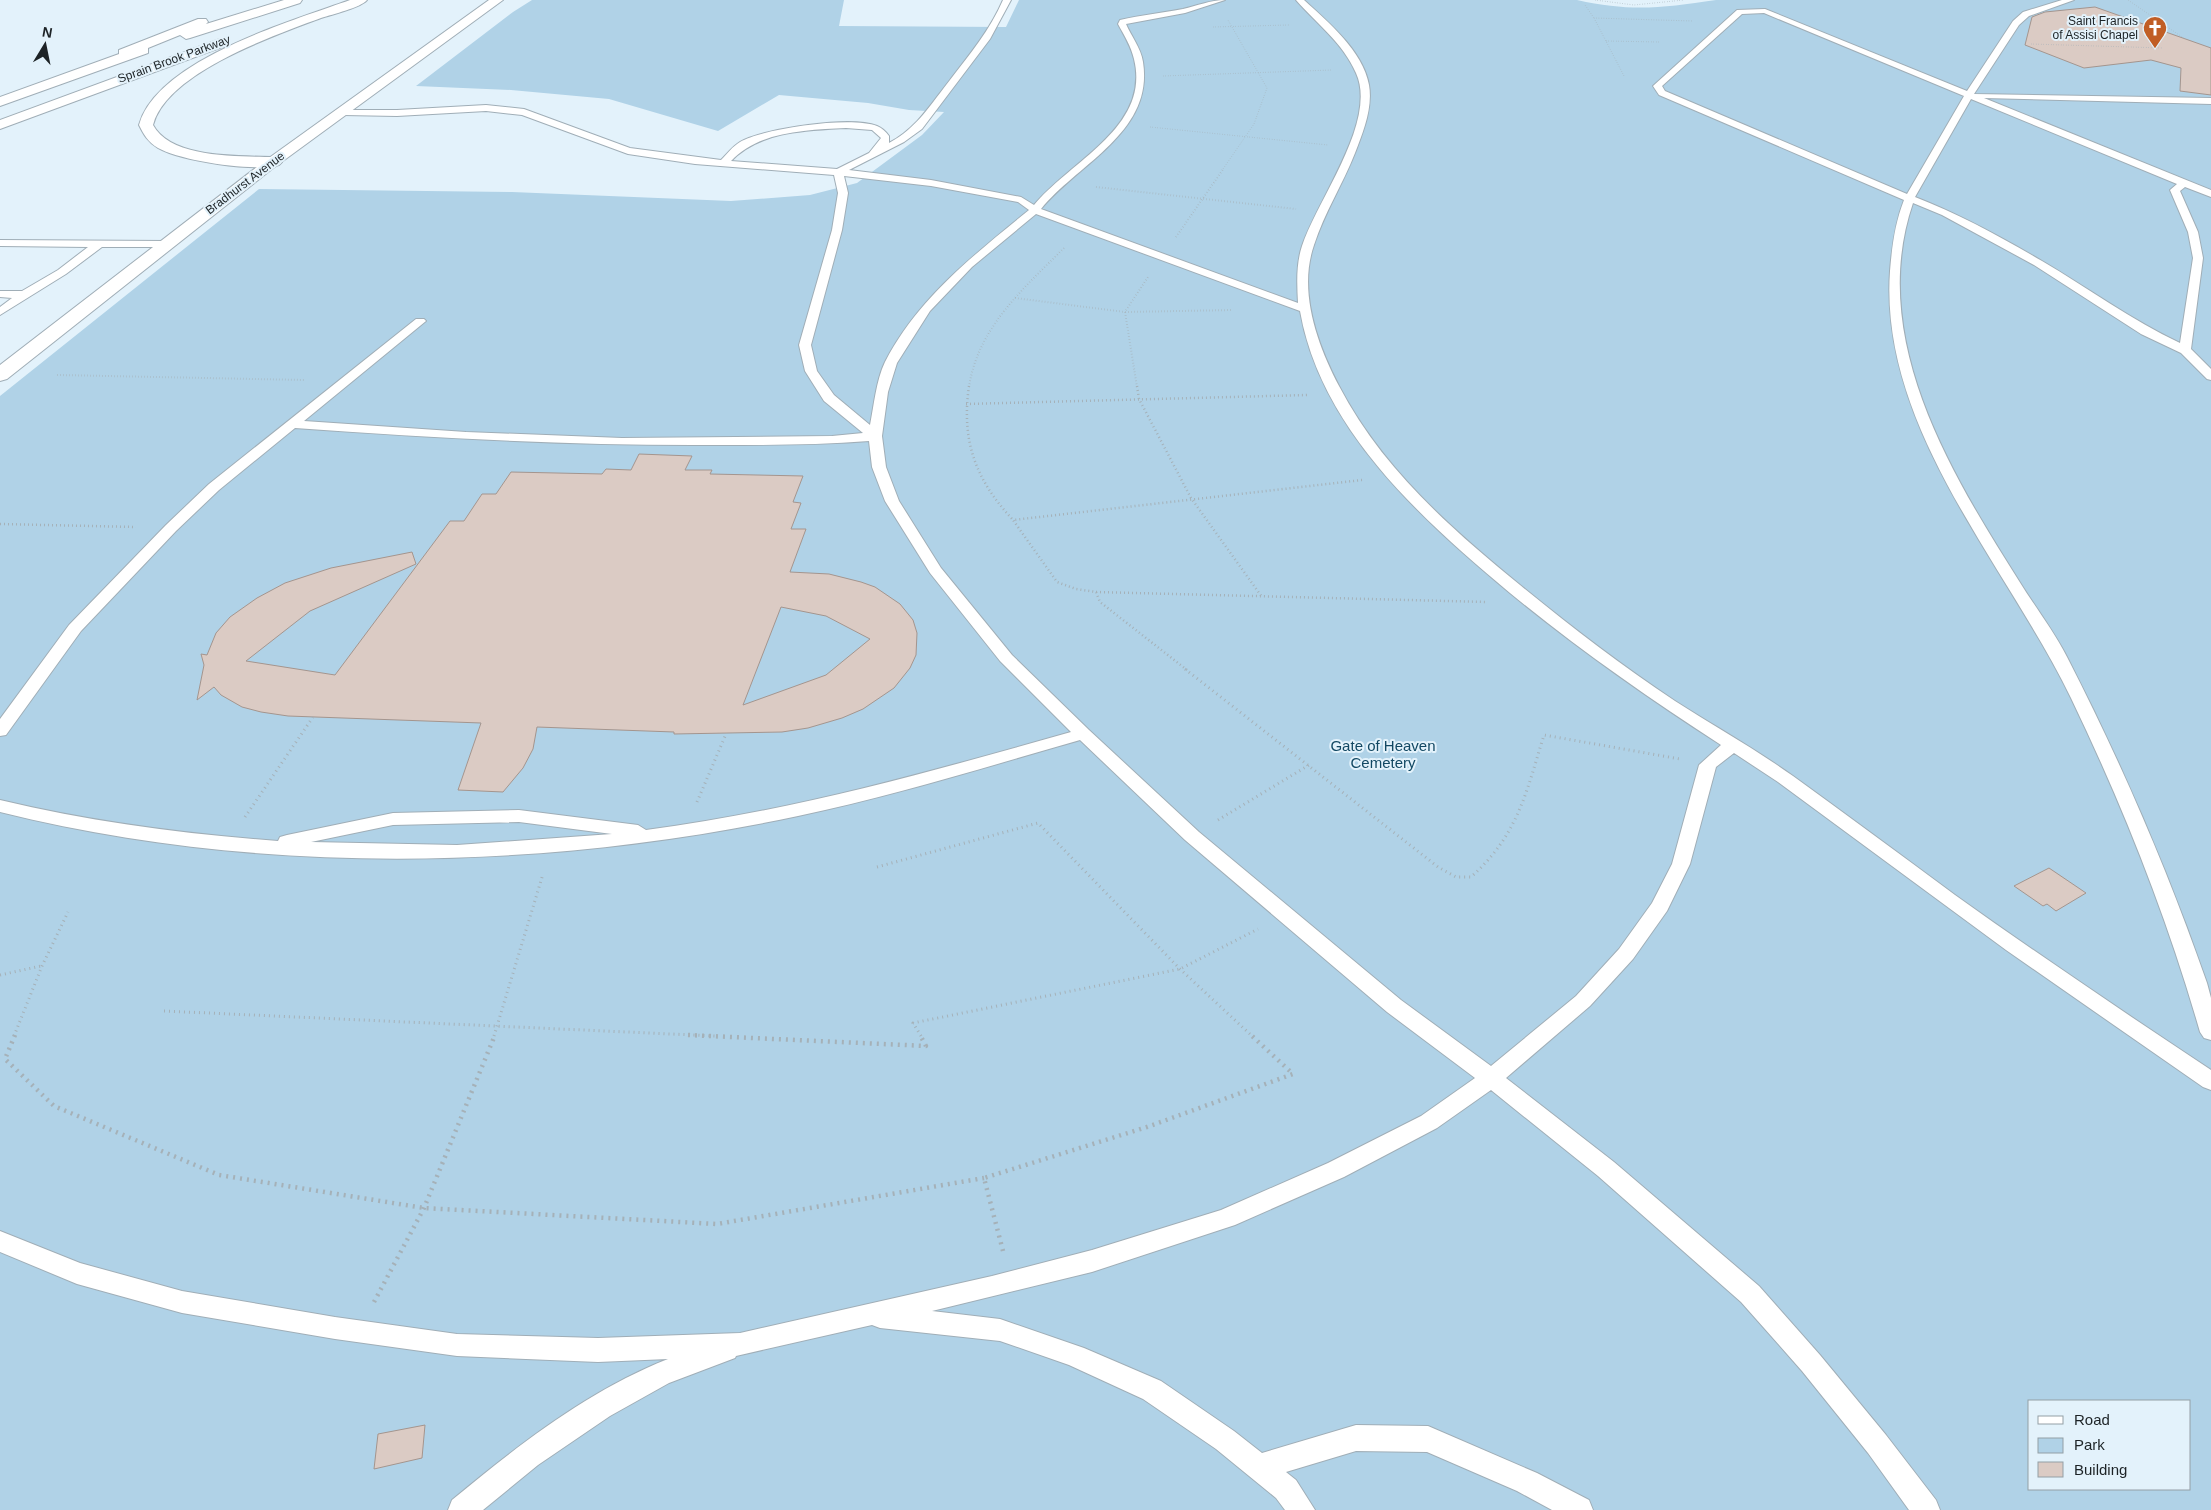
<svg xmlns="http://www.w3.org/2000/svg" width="2211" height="1510" viewBox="0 0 2211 1510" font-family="Helvetica,sans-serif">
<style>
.green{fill:#b0d2e7;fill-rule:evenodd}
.building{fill:#dbcbc4;stroke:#a4958e;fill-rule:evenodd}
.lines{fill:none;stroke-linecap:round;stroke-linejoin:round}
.service-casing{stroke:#a0aeb7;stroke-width:2}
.secondary-casing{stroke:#a0aeb7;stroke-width:2}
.motorway-casing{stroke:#a0aeb7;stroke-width:2}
.path-far4{stroke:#a5b1b8;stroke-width:1;stroke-dasharray:0.5 2;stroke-linecap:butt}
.path-far3{stroke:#a5b1b8;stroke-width:2;stroke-dasharray:0.5 2.5;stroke-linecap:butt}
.path-far2{stroke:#a5b1b8;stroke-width:2.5;stroke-dasharray:1 3;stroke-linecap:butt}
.path-far1{stroke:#a5b1b8;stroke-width:3;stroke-dasharray:1 4;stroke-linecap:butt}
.path{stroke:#a5b1b8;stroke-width:4.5;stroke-dasharray:2 5;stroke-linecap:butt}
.service{fill:#fff;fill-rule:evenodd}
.secondary{fill:#fff;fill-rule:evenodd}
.motorway{fill:#fff;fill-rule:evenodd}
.labels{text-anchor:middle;stroke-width:4;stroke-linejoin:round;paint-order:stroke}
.far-poi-label{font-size:12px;fill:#1d2326;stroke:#e3f2fb;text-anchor:end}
.far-street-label{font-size:12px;fill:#1d2326;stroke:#e3f2fb}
.park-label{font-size:15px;fill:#124863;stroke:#e3f2fb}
</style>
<rect width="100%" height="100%" fill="#e3f2fb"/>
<!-- green -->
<path class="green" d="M532,0H844L839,26L1006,27L1019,0H1577C1631,12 1662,8 1716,0H2211V1510H0V396L259,189L512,192L731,201L810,195L857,183L922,135L944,112L909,110L868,103L779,95L718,131L609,99L511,90L416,86L513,12ZM2030,1401H2190V1489H2030Z"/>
<!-- building -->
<path class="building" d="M2095,7L2211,48V95L2180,91L2181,68L2151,60L2084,68L2025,45L2032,17L2045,12Z
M639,454L692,456L685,470H712L710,474L803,476L793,502L801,503L791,529H806L790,572L829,574L861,582L875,587L900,604L913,620L917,633L916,655L910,668L894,688L863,709L842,718L808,728L782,732L674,734V732L537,727L533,749L523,768L503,792L458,790L481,723L288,716L261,712L242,707L221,695L214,687L197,700L204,665L201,654L207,655L216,633L230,617L257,598L285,583L331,568L412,552L416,564L310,611L246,661L335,675L450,521H464L482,494H496L511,472L602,474L606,469L631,470ZM781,607L826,616L870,639L826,675L743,705Z
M2049,868L2086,893L2056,911L2047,904L2043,906L2014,886Z
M425,1425L422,1458L374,1469L378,1434Z"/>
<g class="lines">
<!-- service casing -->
<g class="service-casing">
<path id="service" d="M1003,0H1011L990,39L922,129L904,142L849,170L931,180L1021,197L1034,205C1070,161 1151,127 1134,59C1131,46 1124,35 1118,24L1120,20C1141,15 1161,13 1183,9C1197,6 1210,0 1225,0L1185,13L1126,24C1131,36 1141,48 1143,62C1154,132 1079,163 1041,209L1298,303C1297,284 1296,264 1302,246C1317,200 1378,121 1356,73C1343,43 1317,24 1296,0H1304C1328,22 1363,51 1369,85C1373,108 1363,132 1355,153C1343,184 1324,213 1314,245C1298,291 1317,344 1339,386C1381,467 1450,528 1520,585C1570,626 1621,665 1675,701C1714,726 1755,749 1793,776C1847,815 1901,855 1955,895C2039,955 2125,1013 2211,1070V1090L2203,1087L2006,950L1778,782L1734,753L1716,767L1690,864L1667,911L1633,959L1590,1006L1506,1078L1614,1162L1759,1286L1820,1355L1886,1435L1936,1500L1940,1510H1909L1868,1453L1802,1371L1741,1302L1598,1176L1491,1090L1437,1128L1344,1177L1235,1225L1092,1272L932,1311L1000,1319L1084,1348L1161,1381L1234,1431L1262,1453L1356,1425L1428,1426L1537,1473L1589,1500L1593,1510H1552L1517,1491L1427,1452L1356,1451L1286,1472L1296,1480L1315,1510H1285L1276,1498L1216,1449L1143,1399L1069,1365L1000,1341L880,1328L872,1325L736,1356L735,1358L669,1383L610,1416L538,1465L483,1510H448L452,1500C517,1446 589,1390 668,1359L598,1362L457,1356L335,1339L182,1313L77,1284L0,1252V1231L80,1263L182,1291L335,1317L457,1334L598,1338L740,1333L992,1276L1092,1250L1221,1210L1328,1163L1421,1116L1475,1078L1387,1012L1185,840L1080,740C986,767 893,796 798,816C540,871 257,876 0,812V800C92,822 184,834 278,841L280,837L287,835L393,813L519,810L638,825L646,830C792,811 930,772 1071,732L1000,661L930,573L885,501L872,467L869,441C819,445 768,445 718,445C576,446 436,438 295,428L219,490L176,531L81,631L6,735L0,736V719L69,625L166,525L209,484L416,319H424L426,321L304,421L466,432L622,438L832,436L863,433L824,401L805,371L799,345L832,230L838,193L834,175L695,164L628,154L522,115L486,111L397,116L343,115L338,112L340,110H397L486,105L524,109L630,148L721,160C727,154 733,146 740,142C765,128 851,116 877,126C882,128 886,132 889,136V143C917,128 931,104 950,80C970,54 990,30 1003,0ZM846,128L872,130L881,138L869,153L837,169L731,161C759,131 807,130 846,128ZM844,176L931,186L1018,202L1029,210C974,255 918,298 885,362C876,381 874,405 870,425L834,395L817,371L811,345L842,230L848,193ZM1036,214L1300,311C1321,430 1422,519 1510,593C1577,648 1648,698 1721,745L1699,765L1672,864L1652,903L1619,949L1576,996L1491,1066L1401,1000L1199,832L1089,730L1012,655L941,568L899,501L886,467L882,436L888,392L897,363L930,311L972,267ZM519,822L612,834L457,845L311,842L393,825Z
M2062,0H2074L2029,16L2019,25L1974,94L2211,98V104L1984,98L2211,190V197L2185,187L2180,191L2198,232L2203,258L2191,349L2211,369V380L2207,379L2181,353L2141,334L2034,265L1942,215L1913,203C1867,337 1950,472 2019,581C2035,607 2053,630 2067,657C2121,762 2168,871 2207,983L2211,998V1040L2204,1038L2200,1032C2167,917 2123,806 2071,698C2006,564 1879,428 1890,271C1892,246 1895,223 1904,200L1659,95L1653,86L1737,10L1765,9L1967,91L2013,21L2023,12ZM1764,13L1964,96L1907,194L1665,91L1662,86L1742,14ZM1971,99L2177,184L2170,190L2188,232L2193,258L2180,343C2131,320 2088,288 2042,261C2001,237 1959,214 1915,197Z
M0,240L166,241L171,244L166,247H102L66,274L0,315V307L12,298L0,297V291H22L58,270L88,247L0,246Z"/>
</g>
<!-- secondary casing -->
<g class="secondary-casing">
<path id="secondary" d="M489,0H503L272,169L7,379L0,381V365L262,163Z"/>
</g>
<!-- motorway casing -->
<g class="motorway-casing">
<path id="motorway" d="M284,0H302L300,3L190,38L186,39L180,35L148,48V53L0,106V97L119,54V50L198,19H206L208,22L206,24Z
M350,0H367C360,8 333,14 321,18C275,35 166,73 153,125C171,159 240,156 274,157L282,162L279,165C254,172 181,161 158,148C148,142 144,135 139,125C157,60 292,21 350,0Z
M220,39L225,40L226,43L225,46L0,129V120Z"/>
</g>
<!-- path-far4 -->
<path class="path-far4" d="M1595,0L1634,5L1684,0
M2128,0L2185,39
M1585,5L1594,18
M1213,27L1289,25
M1606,41L1659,42
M2031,44L2163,48
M1163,76L1332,70
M1624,76L1594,18L1693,21
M1150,127L1328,145
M1223,169L1254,124L1267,88L1228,20"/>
<!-- path-far3 -->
<path class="path-far3" d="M1096,187L1296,209
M1176,237L1224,168
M1015,298L1125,312L1233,310
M57,375L304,380
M969,387C978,327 1024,288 1065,247
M1137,387L1125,312L1148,277"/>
<!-- path-far2 -->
<path class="path-far2" d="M969,386C961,442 976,480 1013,520
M1137,386L1139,399L1191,498L1262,597
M966,404L1307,395
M0,524L136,527
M1096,592L1487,602
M1187,670L1100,602L1096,592L1076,589L1057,582L1013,520L1362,480"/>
<!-- path-far1 -->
<path class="path-far1" d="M1185,669L1438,867L1456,877H1471C1518,835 1526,793 1544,735L1680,759
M697,802L726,734
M245,817L313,717
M1218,820L1309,765
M877,867L1038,823L1180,969L1252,1036
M0,975L41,966
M164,1011L715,1036
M14,1036L42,966L68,912
M494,1036L543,874
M921,1036L913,1023L1180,969L1258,929"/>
<!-- path -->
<path class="path" d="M15,1035L5,1059L54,1106L219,1175L424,1208L717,1224L984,1178
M688,1035L926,1046L920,1035
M1003,1251L984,1178L1147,1127L1293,1074L1251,1035
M374,1302L424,1208L495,1035"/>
<!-- service -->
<use href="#service" class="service"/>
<!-- secondary -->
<use href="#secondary" class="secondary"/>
<!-- motorway -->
<use href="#motorway" class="motorway"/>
</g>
<!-- icons -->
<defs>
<g id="church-pin" transform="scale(1.25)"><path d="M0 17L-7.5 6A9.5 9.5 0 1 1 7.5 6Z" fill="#c15e25" stroke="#e3f2fb"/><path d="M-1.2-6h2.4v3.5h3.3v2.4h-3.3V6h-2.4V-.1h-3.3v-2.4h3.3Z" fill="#fff"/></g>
</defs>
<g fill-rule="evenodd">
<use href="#church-pin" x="2155" y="28"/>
</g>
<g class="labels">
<!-- far-poi labels -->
<g class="far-poi-label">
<text x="2138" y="25">Saint Francis<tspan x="2138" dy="14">of Assisi Chapel</tspan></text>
</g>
<!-- far-street labels -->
<g class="far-street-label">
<text transform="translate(174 59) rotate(-20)" y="4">Sprain Brook Parkway</text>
<text transform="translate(245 183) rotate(-37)" y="4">Bradhurst Avenue</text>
</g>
<!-- park labels -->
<g class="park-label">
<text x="1383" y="751">Gate of Heaven<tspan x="1383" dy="17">Cemetery</tspan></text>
</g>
</g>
<!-- legend -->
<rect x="2028" y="1400" width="162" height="90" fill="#e3f2fb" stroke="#949fa6"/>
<rect x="2038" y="1416" width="25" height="8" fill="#ffffff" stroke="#949fa6"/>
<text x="2074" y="1425" font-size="15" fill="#1d2326">Road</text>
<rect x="2038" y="1438" width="25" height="15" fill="#b0d2e7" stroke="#949fa6"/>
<text x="2074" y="1450" font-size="15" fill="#1d2326">Park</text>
<rect x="2038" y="1462" width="25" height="15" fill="#dbcbc4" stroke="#949fa6"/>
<text x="2074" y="1475" font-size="15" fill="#1d2326">Building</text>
<!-- north arrow -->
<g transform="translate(45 45) rotate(10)" stroke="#e3f2fb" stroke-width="4" paint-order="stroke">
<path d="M0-4L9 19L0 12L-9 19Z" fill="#1d2326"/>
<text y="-8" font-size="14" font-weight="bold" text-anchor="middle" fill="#1d2326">N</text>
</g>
</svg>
